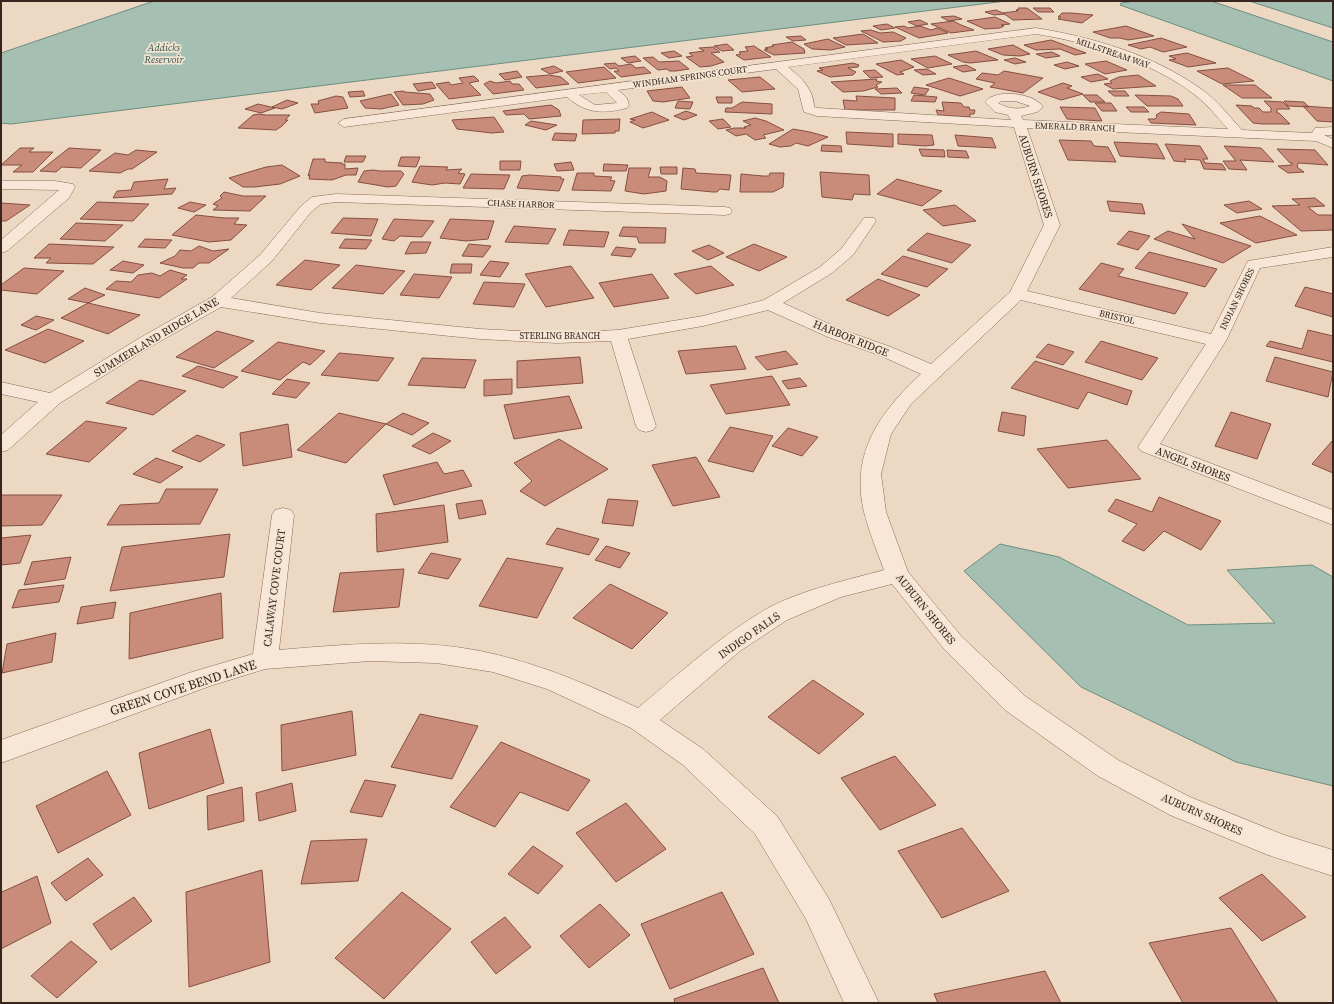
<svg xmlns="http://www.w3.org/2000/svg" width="1334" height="1004" viewBox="0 0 1334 1004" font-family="'Source Serif 4',serif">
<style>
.water{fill:#a5c0b3;stroke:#6c8e7f}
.building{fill:#ca8c7a;stroke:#854f41}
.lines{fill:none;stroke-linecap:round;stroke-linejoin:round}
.street-casing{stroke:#876a5a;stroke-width:1}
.street{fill:#f8e7d6;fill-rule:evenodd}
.labels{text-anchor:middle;stroke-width:3.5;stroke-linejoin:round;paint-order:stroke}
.far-street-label{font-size:9px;fill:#37251e;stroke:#f4e4d2}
.far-water-label{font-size:10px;font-style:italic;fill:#2e564c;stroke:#f4e4d2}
.street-label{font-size:11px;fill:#37251e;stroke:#f4e4d2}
.near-street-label{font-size:13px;fill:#37251e;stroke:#f4e4d2}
</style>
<rect width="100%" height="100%" fill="#edd9c3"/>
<!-- water -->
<path class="water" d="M154,1H1006L11,124L1,123V53Z
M1135,1H1211L1333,42V81L1120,5L1121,3Z
M1249,1H1333V28Z
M1000,544L1059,557L1188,625L1275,623L1227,570L1312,565L1333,577V786L1236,762L1081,687L964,571Z"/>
<!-- building -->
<path class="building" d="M1018,8H1027L1042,19L1013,20L1003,13L1018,11L1016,10L1019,9Z
M1033,8H1050L1054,12H1038Z
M996,10L1005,14L994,15L985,12Z
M1062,13H1071L1093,15L1082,23L1058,19L1061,17H1058Z
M954,16L962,19L949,21L941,17Z
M995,17L1010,24L1001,25L1004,26L1000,28L985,29L967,21Z
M920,20L928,24L917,26L908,22Z
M953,21L961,25L974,30L951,33L931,24Z
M887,24L895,28L881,30L873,26Z
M904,26L908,28L920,26L931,30L937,28L948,33L919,38L895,27Z
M1126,26L1154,36L1128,40L1120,38H1110L1093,32Z
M871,30L880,33L893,32L906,38L901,41L883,42L861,31Z
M863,34L878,43L846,45L833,38Z
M801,36L806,40L793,41L786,37Z
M1161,38L1187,47L1163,52L1150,47L1141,49L1128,45Z
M828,39L845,47L831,50L812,49L804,44Z
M1051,40L1086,53L1075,55L1060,49L1036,50L1024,45Z
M792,42L804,49L805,53L774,55L764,50L768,49L765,48L774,46L772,45Z
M727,44L734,50L722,51L714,46Z
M1013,45L1030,54L1020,56L1003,55L988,49Z
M754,46L771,57L744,60L736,55L741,54L739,52L748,51L745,47Z
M713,47L720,52L711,53L724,62L711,66L700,67L686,57L693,56L689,53L704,51L699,48Z
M674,51L682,56L669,58L661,53Z
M976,51L998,60L970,63L963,62L948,55Z
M1052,52L1060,56L1046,58L1036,54Z
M1187,53L1216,63L1188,67L1169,60L1176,59L1169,56Z
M635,56L641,61L628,63L621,58Z
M935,56L952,64L928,68L911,59Z
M653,57L659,62L679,61L689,69L676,71H669L667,69L658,70L643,58Z
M1015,58L1026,62L1015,64L1004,60Z
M901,60L914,67L900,72L904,74L897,75L876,64Z
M1106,61L1127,70L1105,74L1085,64Z
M1067,62L1079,66L1065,69L1054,65Z
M615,63L619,66L631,64L636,68L644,67L651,73L621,77L614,71H619L616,68L610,69L604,64Z
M853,63L859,65L858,67L848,68L856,72L853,75L830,77L817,71L823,70L819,68Z
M966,65L976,70L963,72L953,67Z
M554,66L563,71L550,74L541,69Z
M604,67L616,78L578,83L566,72Z
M1228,68L1254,81L1222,84L1197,71Z
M927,69L936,74L923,75L914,70Z
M875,70L883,77L870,78L863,71Z
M517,71L522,77L505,80L499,74Z
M1004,71L1043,78L1023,93L990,87L995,83L976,79L982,73L998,75Z
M1098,74L1108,79L1091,82L1081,77Z
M549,75L561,77L569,84L536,88L526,77Z
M1138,75L1156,86L1113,89L1104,84L1112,83L1110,81L1119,77Z
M474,76L479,81L469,83L481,95L449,99L436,84L449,82L451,85L463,83L459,78Z
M760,77L775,89L742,92L728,80Z
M949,78L983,89L960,96L926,85Z
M877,79L876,81L882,82L876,85L878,87L863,91L843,92L831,82Z
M490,81L496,83L510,81L512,84H519L524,90L493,94L484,84Z
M432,82L436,88L418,91L413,84Z
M1063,83L1072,86L1067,88L1083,94L1061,100L1038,92Z
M1223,85H1255L1272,98H1242Z
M682,87L690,98L663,102L653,101L647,91Z
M914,87L929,89L925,95L911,93Z
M897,88L902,93L881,94L875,89Z
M363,91L365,96L350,97L348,92Z
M403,91L405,92L430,94L434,100L423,104L403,105L394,92Z
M1108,91H1125L1129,96H1114Z
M391,94L399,105L381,109L365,108L360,101Z
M914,95L937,97L935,102L911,101Z
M1083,95H1097L1105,102H1090Z
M1135,95L1171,96L1178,99L1183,106H1147Z
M336,96L343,97L348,108L315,113L311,104H319L318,101Z
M856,96L895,98V110H845L843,100L857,101Z
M716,97H732V103H718Z
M287,100L298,103L282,109L272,107Z
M678,101L693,102L690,109L675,108Z
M1264,101L1283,102L1290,109H1277V113H1279L1290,124H1262L1253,123L1236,105L1252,106L1254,108H1259L1263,112H1271V108Z
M1284,101L1304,102L1309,107L1288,106Z
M742,102L772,104V114L725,112L726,108H732Z
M942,102L961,103L964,107H969L970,110H975L974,114H970V117L938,115L936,110L944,111Z
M1095,103H1111L1117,111H1102Z
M258,104L275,108L261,113L245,109Z
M551,105L559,110L561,116L529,119L524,114L506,115L503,111Z
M1303,106L1333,108V122L1317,121Z
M1060,107L1095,108L1102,121L1067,119Z
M1126,107H1144L1149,112H1131Z
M686,111L697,115L684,120L674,116Z
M652,112L669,120L643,128L630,122L635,120L630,119Z
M1161,112L1189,114L1196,125L1151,123L1148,119H1155L1157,117L1156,115Z
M259,114L266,115H290L285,120H288L282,126L276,130L238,128L253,115Z
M494,117L504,132L492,133L457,129L452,120Z
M755,118L766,121L784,130L763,135L766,138L755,140L746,134L736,136L726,130L734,128H746L744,127L751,125L743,121Z
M620,119L619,131H615V133L582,134L583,120Z
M723,119L731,127L718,129L709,121Z
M531,121L557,125L546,130L525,125Z
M793,129L810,132L828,137L808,146L796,143L791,146L780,147L769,144Z
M846,132L893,134V147L847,144Z
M555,133L577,134L575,141L552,140Z
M898,134L932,135L934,145L925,146L898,144Z
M955,135L992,138L996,148L958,146Z
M1059,140L1091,141L1094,146L1108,147L1116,162L1068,160Z
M1114,142L1157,144L1165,159L1120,156Z
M1165,144L1200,146L1208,159H1203L1205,163L1222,164L1226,170L1204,169L1200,160L1184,159L1186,162L1174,161Z
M822,145L841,146L842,152L821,151Z
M1224,146L1261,148L1274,162L1240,160L1247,170L1229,169L1223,161H1236Z
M20,148H34L29,152H53L33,172H13L22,165H1Z
M69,148L101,150L81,168L62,167L56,172L40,171Z
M919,149L944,150L945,157L922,156Z
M1277,149L1315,150L1328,165L1298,163L1297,167L1304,172L1288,173L1278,166L1292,165V163H1290Z
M136,150L157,152L132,169H128L120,173L89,171L115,153L128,155Z
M947,150L966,151L969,158L948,157Z
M346,156H366L363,162H344Z
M401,157H420L416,167L398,166Z
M313,159H325V162L342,163L341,164H345V169L358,168L356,175H346L332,180L309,179L310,175L308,176Z
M500,161H521L520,170H500Z
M571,162L574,170L557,171L554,164Z
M604,164L628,165L626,171H603Z
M282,165L300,176L280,184L255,187H243L229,178L266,167Z
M420,166L448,167L446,170L462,169L458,173L465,174L460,184L445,183L432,185L412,182Z
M660,167H677V174H661Z
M629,168H651L648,177H660L667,181L666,191L644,194L625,191Z
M683,168L695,169L696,173L731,175L729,190L720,189L717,192H713L681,189Z
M373,170L380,171H401L404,174L396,186L388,187L358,182L364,171Z
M820,172L869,175L870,195L854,194L852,200L822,197Z
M577,173H594V176L612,177L610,180L615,181L611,191L572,190Z
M770,173H784L783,187L773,192H740L741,174L763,176H769Z
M471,174L510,175L504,189L463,188Z
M529,175L561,177V179H564L559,191L517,188L522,176Z
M168,179L164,189L176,188L172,194L113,198L117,191L131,190L134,182Z
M897,179L942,191L922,206L877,194Z
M224,192L243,196H266L250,211L213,210L218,206L213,204L222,198L220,196Z
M1315,198L1325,206L1308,207L1318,215H1333V230L1301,231L1272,206L1300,205L1292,199Z
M1107,201L1142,204L1145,214L1110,211Z
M1249,201L1262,209L1237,213L1224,205Z
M97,202L149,204L133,221L80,219Z
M190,202L206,205L194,212L178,208Z
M1,203L30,205L6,221H1Z
M955,205L976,221L943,226L923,210Z
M196,215L224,218H239L234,224L247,225L231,240L209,242L172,235Z
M1260,216L1297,235L1256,243L1220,223Z
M343,218L378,219L371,236L331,233Z
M394,219L434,221L422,237L400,236L394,241L382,239Z
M450,219L494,221L488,239L466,241L440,238Z
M76,223L123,225L105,241L60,239Z
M1182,224L1251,246L1223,263L1154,239L1168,231L1195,239Z
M514,226L556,229L548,244L505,242Z
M623,227L666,228L665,243H639L637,237L619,236Z
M569,230L609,232L604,247L563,245Z
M1129,231L1150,236L1138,250L1117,244Z
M927,233L971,245L952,263L907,250Z
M145,239L172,240L165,248L138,247Z
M345,239L372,240L366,249L339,248Z
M411,242H431L426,253L405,254Z
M49,244L114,247L93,264L46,263L51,258H34Z
M469,244L491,246L483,257L462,256Z
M754,244L787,257L759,271L726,257Z
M709,245L724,253L708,260L692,251Z
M199,246L213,251L229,249L209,263H199L193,268H183L160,263L175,256L180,250L191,251Z
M616,247L636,249L631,257L611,255Z
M1149,252L1217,269L1205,287L1135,268Z
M903,256L948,269L927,287L881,274Z
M305,260L340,265L311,290L276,285Z
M123,261L144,265L133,273L110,270Z
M490,261L509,263L500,277L480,275Z
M1101,263L1124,269L1118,276L1188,293L1175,314L1079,289Z
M452,264H472L471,273H450Z
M356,265L405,271L383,294L332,288Z
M571,266L594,298L546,307L525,274Z
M711,266L734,285L696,294L674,274Z
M24,268L64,271L37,294L1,290V285Z
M170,270L187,275L181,279H187L159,298L106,289L116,281L131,282L138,275L152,273L160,276Z
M414,274L452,277L439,298L400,295Z
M652,274L669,298L614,307L599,283Z
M878,279L920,295L888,316L846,300Z
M484,282L525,284L514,307L473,304Z
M1305,287L1333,294V317L1295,306Z
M85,288L105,295L88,303L68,299Z
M88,303L140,315L108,334L61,318Z
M36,316L54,320L36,330L21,325Z
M48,329L84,341L45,363L5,350Z
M1308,330L1333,336V362L1266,346L1270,341L1302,349Z
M217,331L254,341L214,368L176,357Z
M1101,341L1158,358L1142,380L1085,362Z
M278,342L325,351L310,365L303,362L280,380L241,371Z
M1048,344L1074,352L1063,365L1036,357Z
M736,346L746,369L686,374L678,351Z
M786,351L798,364L767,370L755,357Z
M339,353L394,358L378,381L321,375Z
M580,357L583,383L517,388V361Z
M1275,357L1333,372L1328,397L1266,381Z
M422,358L476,360L465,388L408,385Z
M1035,361L1132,391L1127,405L1088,392L1078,409L1011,388Z
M198,366L238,377L223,388L182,376Z
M772,376L790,405L726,414L710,385Z
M800,378L807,386L788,389L782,381Z
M287,379L310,383L296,398L272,394Z
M512,379V394L484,396V380Z
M140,380L186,391L153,415L106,403Z
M569,396L582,428L514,439L504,405Z
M1002,412L1026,416L1024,436L998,431Z
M1231,412L1271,424L1257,459L1215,446Z
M339,413L386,424L346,463L297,450Z
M403,413L429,423L412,435L386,424Z
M86,421L127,428L89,462L46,454Z
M288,424L292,457L243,466L240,433Z
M730,427L773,436L753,472L708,461Z
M788,428L818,437L802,456L772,446Z
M433,433L451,441L430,454L412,446Z
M197,435L225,445L200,462L172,451Z
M559,439L608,469L545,506L520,491L532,481L514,463Z
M1107,440L1141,479L1068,488L1037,449Z
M1333,440V473L1312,464Z
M696,457L720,497L673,506L652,465Z
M156,458L183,467L160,483L133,474Z
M437,462L444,474L463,470L472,486L394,505L383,475Z
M166,489H218L200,524L107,525L120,505L159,503Z
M1,495H62L42,525L1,526Z
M1159,497L1221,521L1201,550L1164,531L1144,551L1122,541L1137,524L1108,511L1116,499L1152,512Z
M608,499L638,501L633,526L602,523Z
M482,500L486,514L459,519L456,504Z
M444,505L448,542L377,552L376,514Z
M557,528L599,539L589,555L546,544Z
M230,534L224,577L110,591L122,547Z
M31,535L20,563L1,565V538Z
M606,546L630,553L620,568L595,560Z
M431,553L461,559L448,579L418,573Z
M71,557L65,579L24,585L32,562Z
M507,558L563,568L537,618L479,606Z
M404,569L399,607L333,612L340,573Z
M610,584L668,613L632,649L573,618Z
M64,585L59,602L12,608L19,590Z
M221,593L223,638L129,659L130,613Z
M116,602L113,618L77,624L81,607Z
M56,633L52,662L2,673L7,644Z
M813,680L864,714L819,754L768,717Z
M352,711L356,755L282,771L281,725Z
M420,714L478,726L452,779L391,767Z
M210,729L224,783L149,809L139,753Z
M501,742L590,780L568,811L520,792L495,827L450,807Z
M895,756L936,805L880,830L841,778Z
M107,771L131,815L58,853L36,806Z
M365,780L396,785L382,817L350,812Z
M292,783L296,811L259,821L256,793Z
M242,787L244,821L208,830L207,796Z
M626,803L666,849L616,882L576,833Z
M962,828L1009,891L942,918L898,851Z
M367,839L358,881L301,884L311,841Z
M533,846L563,866L538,894L508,874Z
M88,858L103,875L66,901L51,883Z
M262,870L270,962L189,987L186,892Z
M1262,874L1306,917L1262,941L1219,898Z
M37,876L51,923L1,949V889L2,892Z
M402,892L451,929L384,999L335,958Z
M722,892L754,954L670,989L641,924Z
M134,897L152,921L111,950L93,924Z
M600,904L630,935L589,968L560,936Z
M505,917L531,947L496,974L471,942Z
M1231,928L1278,1003H1183L1149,943Z
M71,941L97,962L57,998L31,976Z
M763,968L779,1003H675L674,999Z
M1045,971L1061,1003H938L934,994Z"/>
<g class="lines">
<!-- street casing -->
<g class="street-casing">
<path id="street" d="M1036,28C1092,37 1154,55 1201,89C1217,100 1229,116 1242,130L1312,133L1315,128L1333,127V135H1324L1333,139V148L1316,141L1027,128L1060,225L1027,291L1211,334L1248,261L1333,247V257L1260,268L1226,341L1160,444L1333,510V525L1141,451L1138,447L1206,344L1021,300L911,404L891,434L881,474L886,512L908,572L962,637L1025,696L1118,760L1190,797L1284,835L1333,850V876L1268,855L1170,815L1098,776L1005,710L944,649L892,584L841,597L787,620L740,651L660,720L703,749L777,816L829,899L879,1003H844L806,919L755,834L683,765L631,728L547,689L493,672L436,663L370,661L265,669L210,686L1,763V740L192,672L253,654L272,515L275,510L283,508L291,510L294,515L279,650C350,644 423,637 494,654C545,666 591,686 638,708C680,673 721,635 768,608C802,590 847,580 884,570C877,551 869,532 864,512C850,453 880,412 921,374L879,355L828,337L768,310L703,326L628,339L656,426L653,430L646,432L639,430L636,426L611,341L557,343L480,339L320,323L221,307L150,347L60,403L8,450L1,452V435L38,402L1,394V382L50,393L138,339L212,297L260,255L301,206L312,197L336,194L725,207L730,208L732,211L730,214L725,215L336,202L321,204L311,212L272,261L231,298L320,313L480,329L557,333L618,330L703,316L764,300L820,267L841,249L864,218H874L876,221L853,255L832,273L783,303L840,329L891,347L931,364L1010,292L1044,225L1014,127L817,116L804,112L798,89L776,69L618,90L627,98L629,105L627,108C604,114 586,114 567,97L344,127L338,123L344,119ZM1036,34C1088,42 1152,62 1194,94C1207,104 1217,117 1228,129L1023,120L1021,116L1037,112L1043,107C1035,93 995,88 985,102L995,112L1008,115L1011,120L818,108L814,107C814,90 801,77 788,67ZM606,92L617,103L595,105L579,95ZM1001,101H1015L1030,106C1020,110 1007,109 998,103Z
M1,181H55L73,184L75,187L69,198L7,251L1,253V240L59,190L1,189Z"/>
</g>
<!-- street -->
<use href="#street" class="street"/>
</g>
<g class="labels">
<!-- far-street labels -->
<g class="far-street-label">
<text transform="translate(1113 53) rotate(19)" y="3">MILLSTREAM WAY</text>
<text transform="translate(690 77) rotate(-8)" y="3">WINDHAM SPRINGS COURT</text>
<text transform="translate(1075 127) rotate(2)" y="3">EMERALD BRANCH</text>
<text transform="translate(521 204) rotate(2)" y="3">CHASE HARBOR</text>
<text transform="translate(1237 299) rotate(-64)" y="3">INDIAN SHORES</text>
<text transform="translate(1117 317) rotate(13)" y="3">BRISTOL</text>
<text x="560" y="339">STERLING BRANCH</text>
</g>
<!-- far-water labels -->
<g class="far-water-label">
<text x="164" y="51">Addicks<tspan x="164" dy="12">Reservoir</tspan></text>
</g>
<!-- street labels -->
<g class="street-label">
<text transform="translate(1036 176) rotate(72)" y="4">AUBURN SHORES</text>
<text transform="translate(156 337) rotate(-31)" y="4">SUMMERLAND RIDGE LANE</text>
<text transform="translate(851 338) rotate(22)" y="4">HARBOR RIDGE</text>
<text transform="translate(1193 464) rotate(21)" y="4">ANGEL SHORES</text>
<text transform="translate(274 588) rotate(-83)" y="4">CALAWAY COVE COURT</text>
<text transform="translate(926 609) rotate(51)" y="4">AUBURN SHORES</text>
<text transform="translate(749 635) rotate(-35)" y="4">INDIGO FALLS</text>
<text transform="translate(1202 814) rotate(24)" y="4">AUBURN SHORES</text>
</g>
<!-- near-street labels -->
<g class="near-street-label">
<text transform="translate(183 687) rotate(-18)" y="5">GREEN COVE BEND LANE</text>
</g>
</g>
<!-- border -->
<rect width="1334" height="1004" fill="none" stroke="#37251e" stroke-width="4"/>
</svg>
